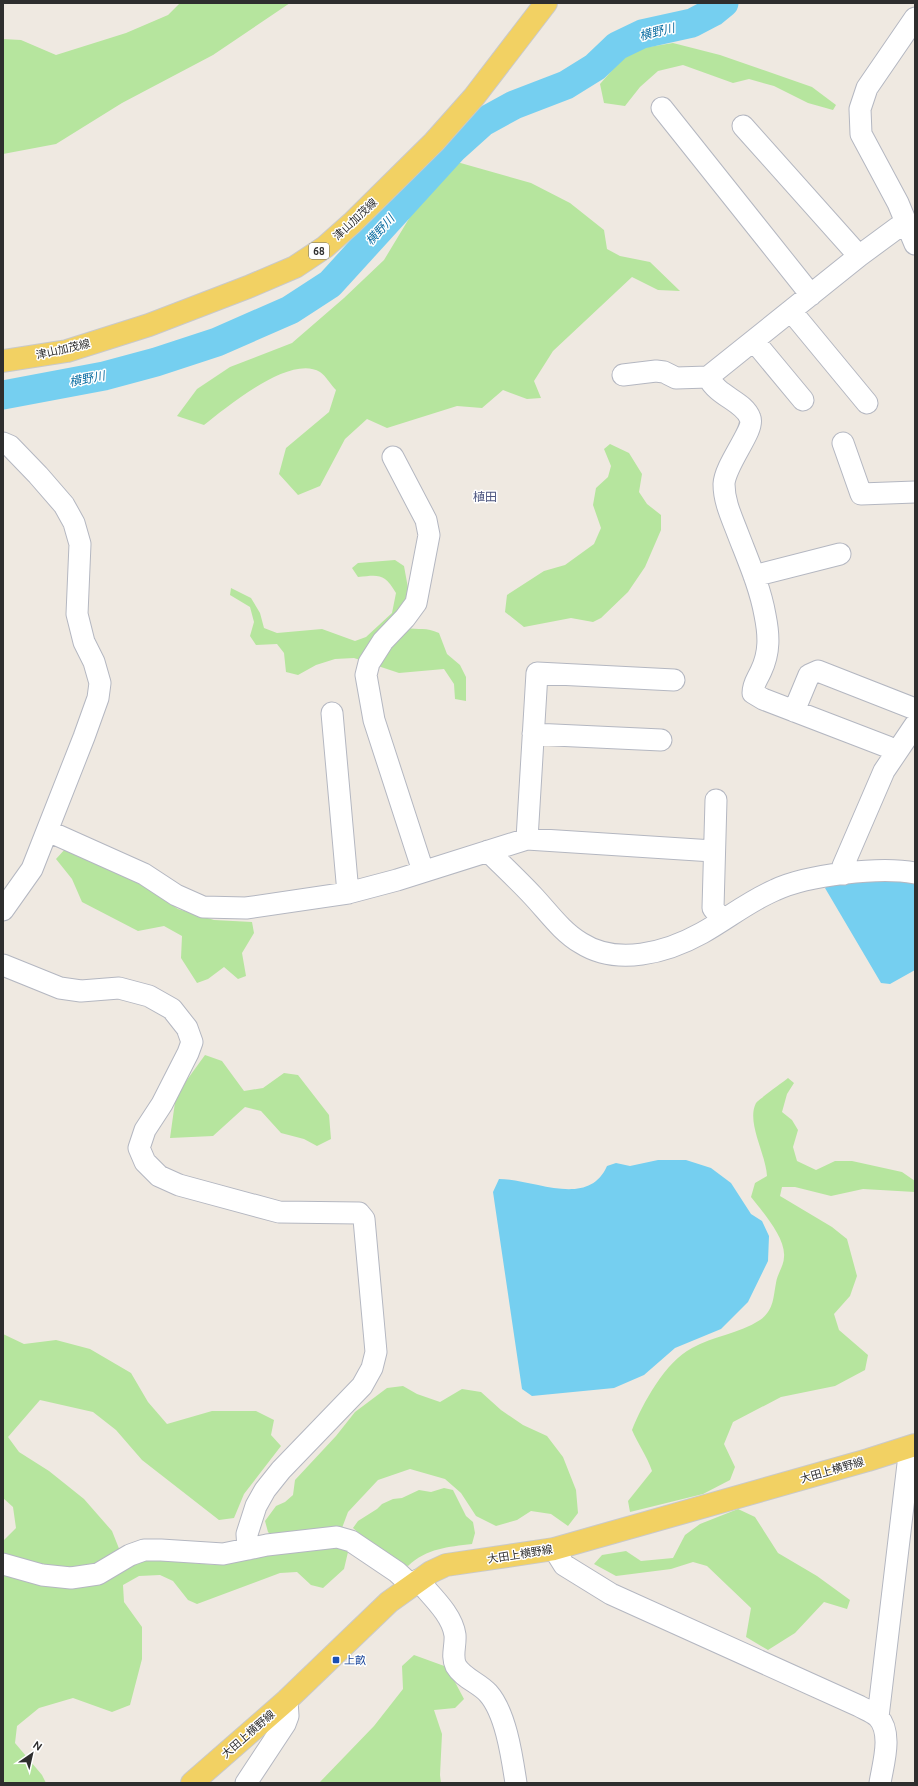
<svg xmlns="http://www.w3.org/2000/svg" width="918" height="1786" viewBox="0 0 918 1786" font-family="Ubuntu,'Noto Sans JP',sans-serif">
<style>
.green{fill:#b6e59e}
.water{fill:#75cff0}
.lines{fill:none;stroke-linecap:round;stroke-linejoin:round}
.river{stroke:#75cff0;stroke-width:29}
.minor-casing{stroke:#b4b7c1;stroke-width:23}
.major-casing{stroke:#c9c9c9;stroke-width:24}
.minor{stroke:#fff;stroke-width:21}
.major{stroke:#f2d163;stroke-width:22}
.transit-dot{fill:#1a4fb4;stroke:#fff;stroke-width:1.5}
.labels{text-anchor:middle;stroke-width:3;stroke-linejoin:round;paint-order:stroke}
.shield{fill:#fff;stroke:#6d6d6d;stroke-width:1}
.shield-label{font-size:10px;font-weight:bold;fill:#2e2e2e}
.street-label{font-size:11px;fill:#2e2e2e;stroke:#fff}
.transit-label{font-size:11px;fill:#164399;stroke:#fff;text-anchor:start}
.water-label{font-size:12px;font-style:italic;fill:#0d6fa3;stroke:#fff}
.neighbourhood-label{font-size:12px;fill:#4d5680;stroke:#fff}
</style>
<rect width="100%" height="100%" fill="#efe9e1"/>
<!-- green -->
<path class="green" d="M180,3H290L213,55L122,103L56,144L3,154V39L21,40L56,55L126,33L168,15Z
M673,43L720,55L812,87L836,105L833,110L808,103L774,86L749,79L733,83L683,65L658,71L640,87L625,106L604,103L600,84L630,50Z
M457,162L531,183L570,203L604,230L607,249L620,256L650,262L680,291L658,290L632,277L553,351L534,381L541,398L527,399L503,390L482,408L457,406L387,428L367,419L345,439L320,486L298,495L279,474L286,448L329,412L336,390C331,385 326,376 320,372C290,354 227,407 204,425L177,416L197,389L230,367L292,343L344,298L384,260L413,212Z
M610,444L629,453L642,474L639,492L647,504L661,515V530L645,567L628,592L601,618L593,622L571,618L524,627L505,612L507,595L544,571L565,565L594,544L601,528L593,505L596,488L608,477L611,466L604,449Z
M395,560L404,566L408,588L405,601V628C419,630 426,627 439,633L447,654L460,665L466,677V701L455,699L454,684L444,669L399,673L354,658L335,659L316,665L298,675L286,672L284,653L277,644L256,645L250,636L254,622L250,607L230,595L231,588L251,598L260,613L264,628L277,633L322,629L355,641L366,637L392,613L396,593C384,573 379,575 358,577L352,568L358,563Z
M66,848L134,880L178,909L214,920L252,922L254,933L242,953L246,976L238,979L224,967L208,979L197,983L181,958L182,936L164,926L138,931L82,902L72,879L56,859Z
M205,1055L222,1061L244,1091L263,1088L284,1073L298,1075L329,1115L331,1139L317,1146L304,1139L281,1133L261,1111L245,1107L213,1136L170,1138L176,1095Z
M788,1078L794,1083L787,1094L782,1112L792,1120L798,1130L793,1147L797,1161L816,1170L835,1161H852L902,1172L915,1181V1192L863,1189L831,1196L795,1187H782L780,1196L832,1227L847,1239L857,1276L850,1296L834,1314L839,1330L868,1355L865,1370L835,1386L781,1397L733,1422L724,1444L735,1467L730,1480L703,1494L630,1512L628,1501L652,1471C647,1456 638,1444 632,1430C643,1403 665,1362 692,1348C713,1336 739,1334 760,1320C774,1310 773,1298 776,1283C777,1274 784,1266 784,1257C786,1238 762,1211 751,1197L755,1183L767,1176C766,1154 746,1122 756,1103C758,1100 783,1082 788,1078Z
M3,1334L24,1344L56,1340L90,1349L131,1373L148,1402L167,1424L212,1411H256L274,1420L271,1435L281,1446L244,1494L234,1518L219,1520L142,1460L116,1430L93,1412L40,1400L8,1437L19,1452L49,1471L84,1499L112,1531L120,1551L181,1562L216,1565L260,1556L273,1537L268,1532L265,1521L276,1506L285,1502L293,1495L295,1480L336,1436L355,1412L387,1388L403,1386L417,1394L440,1402L462,1389L481,1392L501,1410L523,1425L547,1436L563,1457L576,1490L578,1513L568,1526L551,1514L531,1511L517,1520L496,1526L476,1516L461,1493L445,1479L410,1469L378,1480L348,1512L342,1528L348,1552L344,1569L323,1588L311,1585L297,1572L280,1573L197,1604L188,1600L173,1581L160,1575L139,1576L123,1585L124,1602L142,1627V1659L130,1705L112,1712L73,1698L39,1708L17,1726L15,1743L42,1775L46,1783H3V1541L16,1528L13,1507L3,1498Z
M444,1488L453,1490L466,1516L473,1522L475,1533L472,1544C448,1547 427,1548 408,1566L382,1554L353,1528L358,1521L377,1509L382,1504L393,1499L402,1498L419,1490L431,1492Z
M738,1509L755,1517L778,1553L817,1576L850,1600L847,1609L824,1602L795,1633L768,1650L746,1637L751,1608L707,1566L693,1562L671,1569L616,1576L594,1564L602,1555L626,1551L641,1561L673,1558L685,1535L700,1524Z
M414,1655L447,1667L464,1699L455,1708L434,1710L442,1734L440,1775L441,1783H319L374,1726L403,1689L402,1666Z"/>
<!-- water -->
<path class="water" d="M867,878L915,882V970L890,984L881,983L825,888L830,884Z
M658,1160H686L711,1168L731,1183L751,1214L762,1221L769,1236L768,1261L748,1302L721,1329L675,1348L644,1375L614,1388L532,1396L522,1389L493,1192L499,1179C534,1179 588,1209 607,1166L616,1163L630,1166Z"/>
<g class="lines">
<!-- river -->
<path class="river" d="M3,395L104,376L156,362L217,342L290,310L330,284L453,149L483,122L514,105L566,85L595,67L617,46L642,34L692,23L713,12L724,3"/>
<!-- minor casing -->
<g class="minor-casing">
<path id="minor" d="M915,18L867,88L860,109L861,134L898,203L915,244
M662,108L811,295
M743,126L859,256
M791,311L867,403
M754,341L803,400
M623,375L656,371L664,372L676,378L708,377L859,256L897,228L907,223
M708,377C718,397 744,401 750,418C755,430 725,464 724,484C724,502 732,518 738,534C748,560 760,587 765,615C769,635 770,652 761,671C757,680 753,684 753,693L763,699L888,747L896,752
M3,443L10,446L38,475L64,505L74,523L80,544L77,614L84,642L94,662L100,683L98,698L84,737L32,869L3,910
M843,443L861,494L915,492
M393,457L426,520L429,535L416,603L405,618L383,641L369,663L366,675L374,720L423,871
M754,576L840,554
M794,711L809,675L818,671L915,709
M332,713L348,893
M533,734L661,740
M716,800L713,908L722,920
M48,831L144,874L176,895L203,907L246,908L348,893L397,880L527,839L713,851
M527,839L537,673L674,680
M488,851C503,866 519,881 533,896C548,912 562,932 581,943C617,966 666,953 702,933C727,919 749,901 775,890C807,875 880,866 915,873
M844,874L843,866L884,771L915,725
M3,965L60,988L81,991L119,988L149,996L172,1009L187,1028L192,1042L188,1053L162,1104L145,1130L139,1148L145,1162L159,1176L179,1185L279,1212L359,1213L364,1219L376,1352L372,1368L362,1386L281,1470L265,1490L256,1506L247,1534L248,1549
M554,1549L564,1565L611,1594L859,1706C864,1709 873,1712 878,1717C893,1733 883,1764 880,1783
M3,1564L42,1575L71,1578L98,1574L130,1555L144,1550H161L223,1554L267,1545L337,1537L351,1541L397,1572L411,1585
M418,1580C431,1596 452,1614 455,1635C456,1646 451,1656 456,1666C463,1678 479,1683 488,1693C506,1713 512,1757 516,1783
M878,1717L910,1447
M246,1783L285,1724L288,1716L287,1700"/>
</g>
<!-- major casing -->
<g class="major-casing">
<path id="major" d="M3,361L67,351L149,325L248,287L295,267L325,247L352,223L434,142L474,97L546,3
M192,1783L287,1700L389,1602L431,1572L446,1565L554,1549L868,1460L915,1445"/>
</g>
<!-- minor -->
<use href="#minor" class="minor"/>
<!-- major -->
<use href="#major" class="major"/>
</g>
<!-- markers -->
<rect class="transit-dot" x="332" y="1656" width="8" height="8" rx="2"/>
<g class="labels">
<!-- shield labels -->
<rect class="shield" x="309" y="243" width="20" height="16" rx="3"/>
<g class="shield-label">
<text x="319" y="255">68</text>
</g>
<!-- street labels -->
<g class="street-label">
<text transform="translate(355 219) rotate(-43)" y="4">津山加茂線</text>
<text transform="translate(63 349) rotate(-13)" y="4">津山加茂線</text>
<text transform="translate(832 1470) rotate(-16)" y="4">大田上横野線</text>
<text transform="translate(520 1554) rotate(-9)" y="4">大田上横野線</text>
<text transform="translate(248 1734) rotate(-41)" y="4">大田上横野線</text>
</g>
<!-- transit labels -->
<g class="transit-label">
<text x="344" y="1664">上畝</text>
</g>
<!-- water labels -->
<g class="water-label">
<text transform="translate(657 32) rotate(-14)" y="4">横野川</text>
<text transform="translate(380 230) rotate(-48)" y="4">横野川</text>
<text transform="translate(87 379) rotate(-11)" y="4">横野川</text>
</g>
<!-- neighbourhood labels -->
<g class="neighbourhood-label">
<text x="485" y="501">植田</text>
</g>
</g>
<!-- border -->
<rect width="918" height="1786" fill="none" stroke="#2e2e2e" stroke-width="8"/>
<!-- north arrow -->
<g transform="translate(32 1754) rotate(34)" stroke="#ffffff" stroke-width="3" paint-order="stroke">
<path d="M0-3L7 15L0 10L-7 15Z" fill="#2e2e2e"/>
<text y="-6" font-size="11" font-weight="bold" text-anchor="middle" fill="#2e2e2e">N</text>
</g>
</svg>
